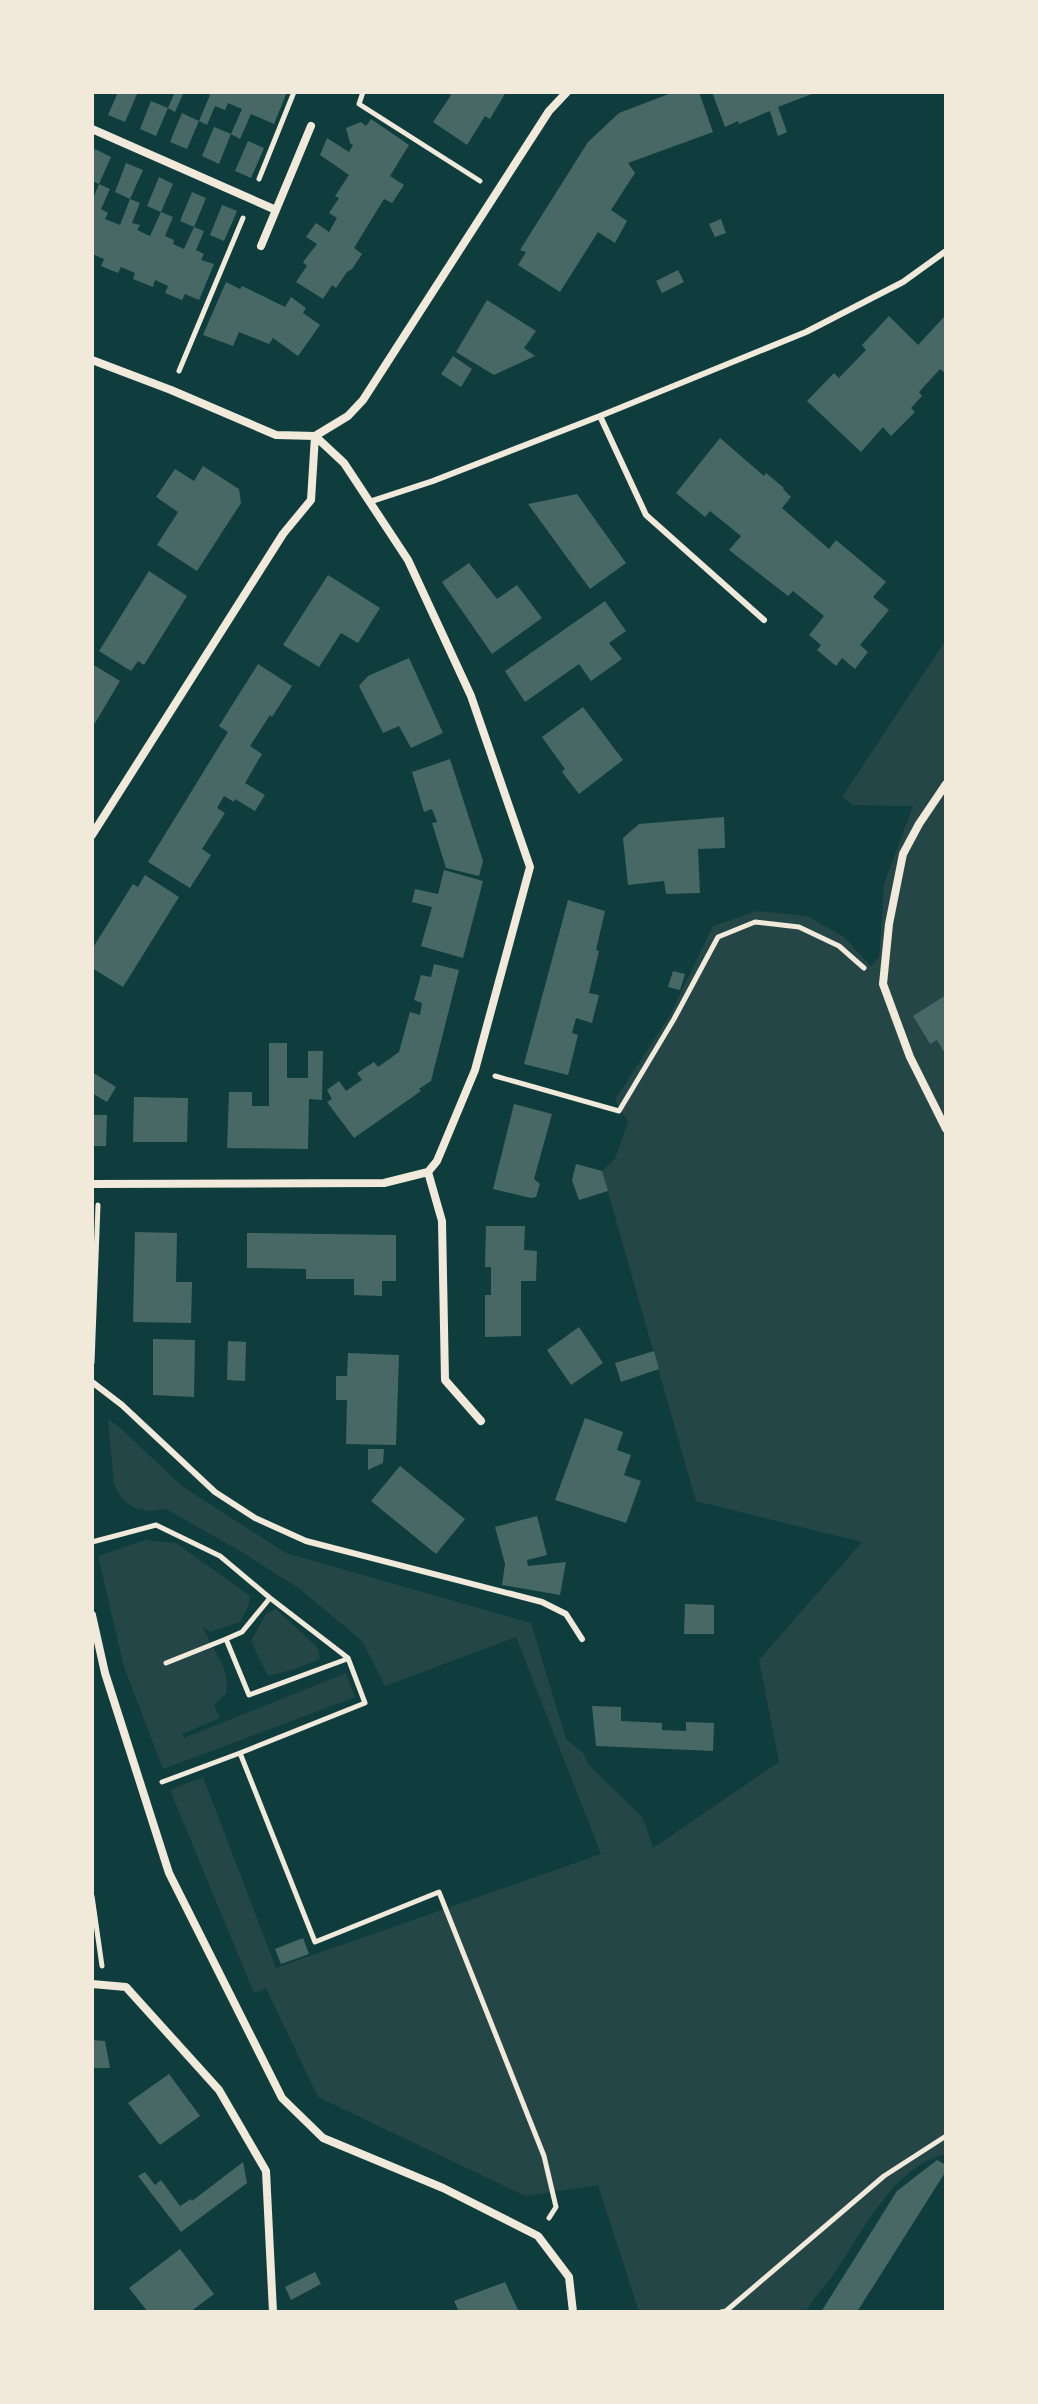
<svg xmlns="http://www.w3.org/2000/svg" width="1038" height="2404" viewBox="0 0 1038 2404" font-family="'Golos Text',sans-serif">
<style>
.green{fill:#244646}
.building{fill:#486865}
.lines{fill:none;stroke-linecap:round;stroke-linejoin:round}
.path{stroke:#f1e9da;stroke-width:5}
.service{stroke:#f1e9da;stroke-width:6}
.minor{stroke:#f1e9da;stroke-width:8}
</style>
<rect width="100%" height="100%" fill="#0f3d3e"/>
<!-- green -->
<path class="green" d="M946,640V2154C894,2165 863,2232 835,2272C825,2287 815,2295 806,2312H639L598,2185L525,2196L318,2097L266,1988L254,1993L170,1790L203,1777L276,1968L601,1854L516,1637L385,1686L362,1641L300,1589L242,1552L166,1509L150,1511L134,1508L122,1499L114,1484L108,1420L117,1425L183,1487L286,1553L531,1623L566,1739L584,1754L588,1764L643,1818L653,1848L779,1762L759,1660L862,1542L696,1501L602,1171L615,1159L628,1122L615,1100L670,1015L713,926L757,911L807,916L844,937L871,966L879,958L884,884L913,806L853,805L842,797Z
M145,1540L176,1543L250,1596L248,1607L240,1622L210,1632L203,1627C213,1654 230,1664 226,1694L214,1705L220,1718L182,1734L184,1738L346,1673L355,1697L163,1769L124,1667L98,1556Z
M276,1609L318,1648L320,1659L295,1669L268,1676L251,1641L266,1614Z"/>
<!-- building -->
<path class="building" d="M118,92L137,94L125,122L108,115Z
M175,92H184L175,112L168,108L156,136L140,129L151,101L168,108Z
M205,92H287L274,124L251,114L240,139L231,134L242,109L228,103L225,110L215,106L207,125L199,121L210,95Z
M447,92H506L490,119L485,116L467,145L433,122L451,95Z
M674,92H699L713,132L628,163L635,173L611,210L627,221L615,243L598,232L560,292L518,265L526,252L520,250L588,142L619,113Z
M712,92H817L778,107L787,132L778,136L770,111L739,124L738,121L725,127Z
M182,113L199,121L187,149L170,142Z
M371,119L409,145L390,176L404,185L392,203L384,199L354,248L362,254L352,269L347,272L336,288L332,285L323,299L296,282L307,266L303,262L317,244L306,237L316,223L329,232L337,218L329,213L339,198L335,196L349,175L320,155L327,138L349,152L353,145L350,143L346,128L361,122L366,126Z
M214,127L231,134L219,164L202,156Z
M248,141L264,148L251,178L235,171Z
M95,149L111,157L99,184L92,181V156Z
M126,163L143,170L130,199L115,192Z
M159,177L173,184L161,212L147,206Z
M99,184L110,189L101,209L108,213L105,219L120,225L130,199L140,203L132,223L140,225L137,230L150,236L161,212L173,217L165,236L174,240L173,244L184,249L194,227L180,221L192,192L206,198L194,227L204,231L196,250L204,254L201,260L214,264L199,300L185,294L182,300L165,293L168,286L155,280L153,287L133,279L135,273L121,267L118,273L101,266L104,259L92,254V201Z
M222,205L237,211L224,241L210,235Z
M721,219L726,233L715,237L709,224Z
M678,270L684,282L662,293L656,281Z
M226,282L240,289L242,286L285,307L291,297L306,308L303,313L320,325L298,356L273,338L269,344L239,332L233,346L203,335Z
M487,300L536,331L524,348L535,356L494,375L456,352Z
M889,316L918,345L944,317L946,319V374L940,369L919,392L922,396L911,408L915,412L891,436L883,427L861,452L807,401L834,373L839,378L866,350L862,345Z
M453,356L472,369L461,387L441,374Z
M720,438L764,476L766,473L784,488L783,489L791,497L782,508L829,549L836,540L886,582L873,597L889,610L860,645L868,652L855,669L842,658L836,666L817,650L821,645L809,635L824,616L793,591L788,596L729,550L741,536L710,511L705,517L676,493Z
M203,466L239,489L241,503L197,571L157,545L178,512L156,497L175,469L194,481Z
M577,494L626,563L590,589L528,504Z
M469,563L497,599L517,585L542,618L492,654L442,582Z
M149,571L187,596L144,665L138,661L131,671L99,651Z
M328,575L380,608L358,643L341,633L319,667L283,645Z
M605,601L626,631L609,643L622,659L591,681L579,664L525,702L505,671Z
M409,658L443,733L411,748L399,726L383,733L359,686L368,676Z
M92,664L120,681L92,728Z
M258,664L292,686L272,717L270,715L250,746L262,754L245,783L265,795L255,811L235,799L234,802L224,796L217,808L225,813L202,849L211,855L190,888L148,862L228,732L219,726Z
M583,707L623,760L579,794L562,772L565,769L542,737Z
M450,759L483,861L479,876L446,868L432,823L437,822L432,809L424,812L412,772Z
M724,817L725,848L698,849L700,893L666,894L664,881L628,885L623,838L639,824Z
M444,870L483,881L463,958L421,946L432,907L412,902L415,889L438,894Z
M145,875L179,897L123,987L92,968V949L133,884L138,887Z
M568,900L605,911L596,950L599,951L589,993L599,995L592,1023L576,1018L572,1033L578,1035L568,1075L524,1064Z
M434,964L459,970L431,1081L419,1089L421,1091L354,1138L327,1102L332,1099L327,1090L339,1081L346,1091L362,1080L357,1073L374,1062L378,1067L399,1052L410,1012L420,1015L422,1003L414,1000L421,975L431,977Z
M673,971L685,974L680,990L668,987Z
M946,995V1055L937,1040L930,1044L913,1016Z
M269,1043H287V1078H308V1051H323L322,1100L309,1099L308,1149L227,1148L229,1092H252V1106H269Z
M92,1072L116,1087L107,1102L92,1093Z
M134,1097L188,1098L187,1142H133Z
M514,1104L552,1114L534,1179L540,1184L536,1197L531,1198L493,1189Z
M92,1115H107L106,1146H92Z
M576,1164L602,1171L608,1191L579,1200L572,1180Z
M486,1226H525L524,1250L537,1251L536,1281H521V1336L485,1337V1295H491V1267H485Z
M135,1232L177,1233L176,1282H192L191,1323L133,1322Z
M247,1233L396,1235V1281H382V1296L354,1295V1279H306V1269L247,1268Z
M579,1327L603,1363L571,1385L547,1350Z
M153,1339L195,1340L194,1397L153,1395Z
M228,1341L246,1342L245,1381L227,1380Z
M654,1351L659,1369L621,1382L615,1363Z
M348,1353L399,1355L396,1445L346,1444L347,1400H336V1376H347Z
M585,1418L623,1432L617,1450L631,1455L624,1475L641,1481L626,1523L555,1500Z
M368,1449H384L383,1463L368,1470Z
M400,1466L465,1519L436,1554L371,1501Z
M537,1516L547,1555L527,1560L528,1566L566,1562L560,1595L502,1585L505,1564L495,1527Z
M685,1604L714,1605V1634H684Z
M592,1706L621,1707V1721L662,1723V1730L686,1731V1722L714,1723L713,1751L596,1746Z
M303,1938L309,1954L281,1964L275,1949Z
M92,2040L105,2041L110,2068H92Z
M169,2074L200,2116L160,2145L128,2103Z
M937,2160L946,2165V2171L857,2312H821L897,2191Z
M243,2162L247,2183L181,2232L138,2176L145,2172L155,2185L161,2180L180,2206L191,2199L192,2201Z
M180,2249L214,2294L190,2312H148L129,2288Z
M315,2272L321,2284L291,2300L285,2287Z
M505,2282L519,2312H459L454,2301Z"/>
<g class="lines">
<!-- path -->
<path class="path" d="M363,92L359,104L480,181
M259,179L294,92
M179,371L243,218
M495,1076L619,1111L674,1019L718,937L755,922L799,927L839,946L864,968
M92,1363L98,1205
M92,1542L156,1525L220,1556L270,1598L348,1658L365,1703L240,1753L315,1942L439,1892L544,2156L556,2207L549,2218
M270,1598L242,1632L226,1639L249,1695L347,1659
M166,1663L226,1639
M162,1782L240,1753
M92,1896L102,1966
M721,2312L726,2311L884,2176L946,2136"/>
<!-- service -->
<path class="service" d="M600,416L646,515L764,620
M369,502L433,481L600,416L806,332L903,282L946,251
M92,1382L122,1405L215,1492L255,1518L306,1541L542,1602L566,1614L582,1639"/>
<!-- minor -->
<path class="minor" d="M92,129L276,210
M261,246L311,126
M92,360L171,390L276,435L315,436
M315,436L348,416L363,400L549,111L567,92
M946,784L919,824L903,854L889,924L883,984L910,1057L946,1129
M92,835L283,534L311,500L315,436
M428,1172L442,1221L445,1380L481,1421
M92,1184L384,1183L428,1172L437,1161L475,1070L530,867L471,696L408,560L344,463L315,436
M92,1615L105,1673L169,1873L282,2098L323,2138L443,2188L538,2236L569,2277L573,2312
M92,1984L126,1987L219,2090L266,2171L273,2312"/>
</g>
<!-- border -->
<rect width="1038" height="2404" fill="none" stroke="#f1e9da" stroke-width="188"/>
</svg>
